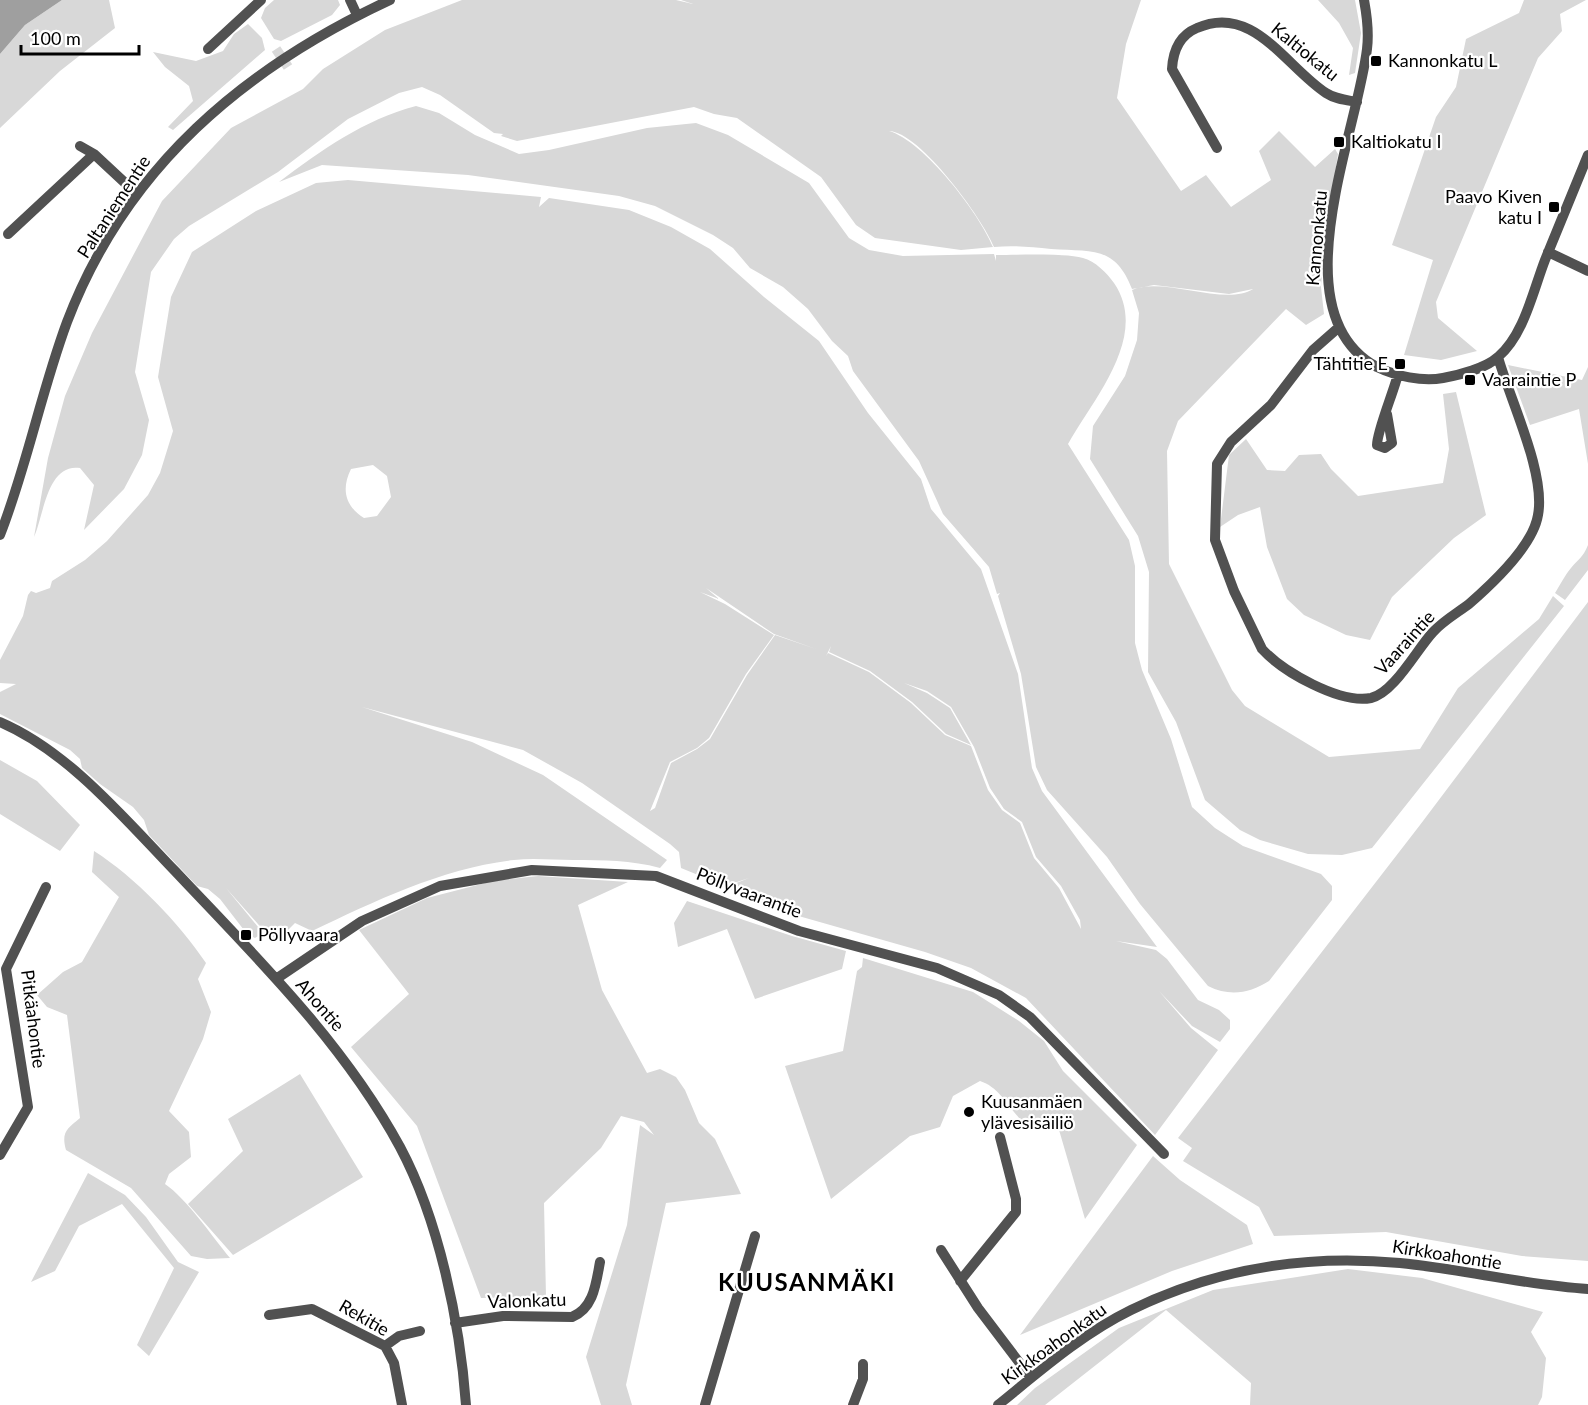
<svg xmlns="http://www.w3.org/2000/svg" width="1588" height="1405" viewBox="0 0 1588 1405" font-family="Lato,sans-serif">
<style>
.green{fill:#d8d8d8;fill-rule:evenodd}
.water{fill:#9f9f9f}
.lines{fill:none;stroke-linecap:round;stroke-linejoin:round}
.minor-tunnel{stroke:#d9d9d9;stroke-width:10;stroke-dasharray:10 5;stroke-linecap:butt}
.minor{stroke:#515151;stroke-width:10}
.poi-dot{fill:#000;stroke:#fff;stroke-width:2}
.labels{text-anchor:middle;stroke-width:4.5;stroke-linejoin:round;paint-order:stroke}
.street-label{font-size:18px;fill:#000;stroke:#fff}
.poi-label{font-size:18px;fill:#000;stroke:#fff;text-anchor:start}
.district-label{font-size:24px;font-weight:bold;letter-spacing:1.5px;fill:#000;stroke:#fff}
</style>
<rect width="100%" height="100%" fill="#fff"/>
<!-- green -->
<path class="green" d="M62,0H109L115,28L60,71L0,128V54L25,25Z
M274,0H338L340,5L332,15L281,41L274,39L261,18L265,8Z
M462,0H676L693,4L681,0H1141L1126,44L1117,98L1181,191L1206,175L1231,207L1271,180L1259,151L1279,131L1315,167L1335,149L1338,154L1324,247L1321,287L1324,314L1306,325L1286,309L1178,421L1167,451L1169,564L1232,690L1245,706L1329,757L1420,749L1458,688L1539,619L1553,596L1564,606L1372,848L1342,855L1308,854L1260,840L1240,830L1205,800L1176,722L1148,672L1149,572L1138,536L1090,459L1093,426L1125,376L1137,340L1139,313L1132,290C1163,276 1225,307 1253,289L1229,294L1154,285L1132,289C1115,245 1091,252 1051,249C1031,247 1014,245 994,247C983,219 920,132 889,131C924,141 980,214 993,247L961,250L875,238L856,225L821,177L737,118L714,114L694,107L517,141L501,136L503,134L494,133L440,95L422,87L399,93L348,119L278,172L189,226L174,239L151,272L135,372L149,420L142,455L124,489L84,530L94,485L80,468C47,463 44,515 34,537L48,458L65,396L92,333L162,201L231,128L303,89L323,69L385,30Z
M1318,0H1355L1361,33L1355,73L1349,75L1353,48L1339,23Z
M1524,0H1586L1560,14L1562,31L1538,58L1436,302L1438,318L1477,351L1441,360L1404,355L1433,260L1392,245L1436,117L1456,87L1466,39L1519,13Z
M248,24L262,38L265,50L173,130L168,127L193,101L189,86L165,67L153,52L196,61L223,51L234,34Z
M416,106L439,113L475,135L519,154L549,150L647,128L696,123L728,135L809,183L849,238L869,250L903,256L994,254L996,261V255C1017,255 1064,253 1083,258C1095,261 1107,273 1114,283C1150,336 1094,398 1068,444L1129,540L1135,566V643L1142,670L1171,739L1192,807L1215,828L1243,846L1321,874L1332,886V900L1269,981C1250,993 1230,997 1208,986L1140,904L1107,857L1047,790L1036,767L1021,674L998,596L1000,593L997,594L989,567L943,514L919,461L853,371L848,356L832,341L808,309L783,287L750,268L733,248L713,235L655,206L619,196L468,175L322,165L279,182C322,150 363,120 416,106Z
M348,180L541,197L539,207L549,198L629,210L671,227L710,249L764,297L819,341L868,413L921,479L931,509L981,569L1018,674L1032,768L1042,791L1157,947L1116,941L1156,950L1167,959L1198,1000L1219,1010L1230,1020V1029L1220,1042L1192,1026L1159,991L1191,1028L1218,1050L1155,1135L1026,998L971,968L925,952L774,909L726,887L749,878L725,886L681,868L679,852L670,844L582,783L523,750L362,707L472,742L543,775L667,860L660,868C631,860 603,860 573,860C554,860 533,858 514,860C443,868 375,901 312,931L295,923L278,940L265,932L226,888L263,933L255,938L247,934L220,899L208,889L197,886L149,835L144,820L133,807L100,784L82,768L80,759L70,750L0,714V692L16,684L0,683V660L23,616L28,595L31,591L36,593L50,588L52,581L85,560L107,541L148,495L160,473L173,431L158,377L171,297L192,252L256,211L316,183ZM373,465L387,476L391,497L377,516L364,518C345,506 341,489 351,469ZM706,588L774,634L816,649L775,635L747,675L710,739L697,749L671,763L655,808L650,811L670,762L697,748L709,738L746,674L774,635L725,604L700,592L719,599ZM831,646L829,652L870,671L912,702L946,734L971,745L950,708L927,693L904,683L927,691L951,707L974,747L990,788L1004,809L1022,822L1036,857L1061,886L1080,920L1081,929L1059,888L1034,858L1020,823L1002,810L988,790L971,746L945,735L911,703L869,672L828,653L826,656Z
M1508,365L1582,380L1588,367V464L1579,409L1530,425Z
M1456,392L1486,515L1454,538L1392,597L1370,640L1346,635L1304,615L1287,599L1267,547L1260,507L1238,515L1220,527L1229,455L1246,439L1267,470L1285,471L1299,455L1321,454L1331,469L1358,496L1443,483L1449,449L1443,394Z
M1588,545V570L1565,600L1555,593C1560,585 1565,575 1571,568C1578,559 1583,558 1588,545Z
M1588,602V1261L1522,1256L1386,1232L1274,1236L1259,1207L1183,1161L1192,1148L1178,1138L1420,825Z
M0,760L37,781L80,825L60,851L0,814Z
M94,851C135,877 179,923 206,963L198,979L211,1012L203,1039L169,1111L189,1132L191,1157L169,1174L165,1184C186,1198 212,1236 230,1258L207,1259L191,1256L131,1188L66,1150C61,1132 67,1129 80,1118L67,1015L47,1007L37,995L63,972L82,962L119,897L92,872Z
M538,876L628,882L578,905L602,990L647,1073L660,1069L676,1077L685,1090L699,1123L715,1139L741,1194L666,1203L626,1385L632,1405H601L586,1357L627,1225L640,1125L654,1135L644,1122L621,1116L601,1148L544,1203L546,1297L481,1298L417,1126L351,1047L409,994L359,930L427,898L493,881Z
M687,901L792,936L846,951L842,969L755,999L727,929L678,947L674,923Z
M863,958L973,992L1019,1021L1044,1041L1063,1071L1137,1145L1085,1219L1057,1123L1029,1128C1011,1113 1002,1088 980,1081L953,1096L940,1127L910,1136L831,1199L785,1066L843,1051L857,971L862,967Z
M300,1074L363,1177L233,1255L188,1204L243,1151L228,1119Z
M1153,1156L1180,1180L1247,1225L1253,1244L1172,1271L1020,1335Z
M88,1173L125,1195L146,1217L178,1262L199,1272L149,1356L137,1345L174,1268L122,1204L79,1226L55,1271L31,1282Z
M1348,1269L1422,1278L1543,1312L1531,1332L1546,1358L1542,1397L1538,1405H1250L1251,1383L1166,1310L1045,1405H1017L1035,1388L1119,1328L1213,1290Z"/>
<!-- water -->
<path class="water" d="M0,0H62L25,25L0,54Z"/>
<g class="lines">
<!-- minor-tunnel -->
<path class="minor-tunnel" d="M276,49L288,67"/>
<!-- minor -->
<path class="minor" d="M350,0L357,15
M1364,0C1367,16 1369,33 1367,49C1357,134 1278,314 1377,367C1396,376 1422,382 1443,378C1459,375 1486,368 1498,357C1524,335 1533,291 1545,260C1559,225 1574,190 1588,155
M208,49L261,0
M80,146L94,154L137,194
M1217,148L1172,69C1173,51 1180,35 1197,28C1253,3 1286,67 1326,93C1335,99 1346,100 1357,102
M8,234L94,154
M1548,252L1588,271
M1338,328L1313,350L1271,405L1231,442L1217,464L1215,540L1234,591L1262,649C1283,672 1340,704 1371,698C1394,693 1417,649 1433,632C1443,621 1457,613 1469,604C1492,584 1533,546 1538,515C1546,473 1510,400 1498,357
M1387,414L1392,443L1385,448L1377,445C1377,431 1394,391 1398,374
M0,535C27,466 41,392 67,322C126,167 244,68 390,0
M0,722C68,751 124,818 175,871C256,957 343,1042 400,1147C439,1220 460,1323 466,1405
M276,979L362,921L440,886L532,870L656,876L799,931L937,968L999,995L1030,1017L1164,1154
M0,1155L28,1107L6,969L46,887
M941,1250L978,1308L1031,1378
M960,1281L1016,1212V1199L1000,1137
M269,1315L312,1309L385,1346L394,1363L402,1405
M455,1323L503,1316L572,1317C594,1308 596,1283 600,1262
M385,1346L399,1336L420,1331
M705,1405L755,1236
M853,1405L863,1379V1364
M998,1405C1040,1371 1082,1334 1131,1310C1215,1269 1307,1254 1400,1263C1463,1269 1524,1285 1588,1289"/>
</g>
<!-- markers -->
<g class="poi-dot">
<rect x="1370" y="55" width="12" height="12" rx="3"/>
<rect x="1333" y="136" width="12" height="12" rx="3"/>
<rect x="1548" y="201" width="12" height="12" rx="3"/>
<rect x="1394" y="358" width="12" height="12" rx="3"/>
<rect x="1464" y="374" width="12" height="12" rx="3"/>
<rect x="240" y="929" width="12" height="12" rx="3"/>
<circle cx="969" cy="1112" r="6"/>
</g>
<g class="labels">
<!-- street labels -->
<g class="street-label">
<text transform="translate(1305 52) rotate(39)" y="6">Kaltiokatu</text>
<text transform="translate(114 207) rotate(-57)" y="6">Paltaniementie</text>
<text transform="translate(1317 238) rotate(-85)" y="6">Kannonkatu</text>
<text transform="translate(1405 643) rotate(-48)" y="6">Vaaraintie</text>
<text transform="translate(749 893) rotate(21)" y="6">Pöllyvaarantie</text>
<text transform="translate(320 1005) rotate(49)" y="6">Ahontie</text>
<text transform="translate(33 1019) rotate(83)" y="6">Pitkäahontie</text>
<text transform="translate(1447 1255) rotate(9)" y="6">Kirkkoahontie</text>
<text transform="translate(527 1301) rotate(-2)" y="6">Valonkatu</text>
<text transform="translate(364 1318) rotate(30)" y="6">Rekitie</text>
<text transform="translate(1054 1344) rotate(-36)" y="6">Kirkkoahonkatu</text>
</g>
<!-- poi labels -->
<g class="poi-label">
<text x="1388" y="67">Kannonkatu L</text>
<text x="1351" y="148">Kaltiokatu I</text>
<text x="1542" y="203" text-anchor="end">Paavo Kiven<tspan x="1542" dy="21">katu I</tspan></text>
<text x="1388" y="370" text-anchor="end">Tähtitie E</text>
<text x="1482" y="386">Vaaraintie P</text>
<text x="258" y="941">Pöllyvaara</text>
<text x="981" y="1108">Kuusanmäen<tspan x="981" dy="21">ylävesisäiliö</tspan></text>
</g>
<!-- district labels -->
<g class="district-label">
<text x="807" y="1291">KUUSANMÄKI</text>
</g>
</g>
<!-- scale -->
<path d="M21 45v9h118v-9" fill="none" stroke="#000000" stroke-width="3"/>
<text x="30" y="45" font-size="18" fill="#000000" stroke="#ffffff" stroke-width="4.5" paint-order="stroke">100 m</text>
</svg>
